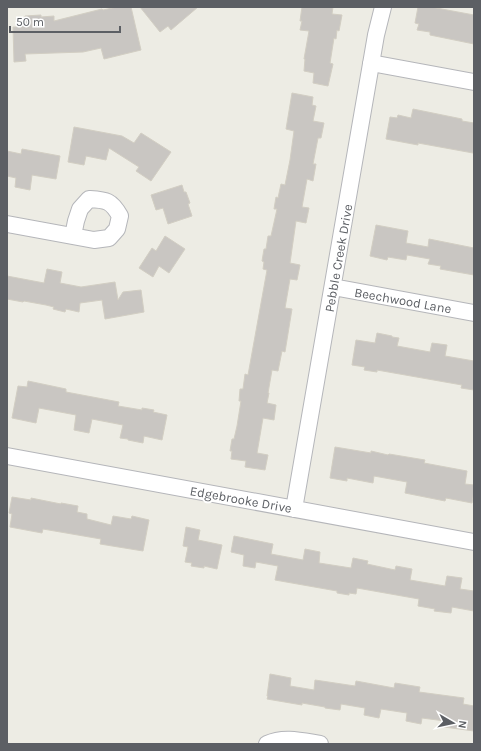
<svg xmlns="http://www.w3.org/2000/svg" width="481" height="751" viewBox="0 0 481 751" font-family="Karla,sans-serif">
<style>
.building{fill:#c9c6c2;stroke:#d2cec3}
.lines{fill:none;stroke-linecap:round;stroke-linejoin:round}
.minor-casing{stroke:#b5b6ba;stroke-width:18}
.minor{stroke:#fff;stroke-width:16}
.labels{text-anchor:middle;stroke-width:4;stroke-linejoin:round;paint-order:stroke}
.street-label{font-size:13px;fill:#5c5f64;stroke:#fff}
</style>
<rect width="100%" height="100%" fill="#edece4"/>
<!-- building -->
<path class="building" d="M117,7H131L141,50L104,59L101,48L83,52L25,54L26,61L14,62L13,27H20L19,20H25V16L41,15V17L54,16V21L102,9L103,10Z
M140,7H198L171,30L168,26L160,32Z
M302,7H333L332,14L342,15L339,31L337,30L336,39L334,38L330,63L333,64L328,86L313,83L314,73L304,71L305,59H304L309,31L300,30L302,21H300Z
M418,7H431L474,15V44L430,35V32L417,30L419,24L415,23Z
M292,93L313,97L312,105L316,106L313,121L324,123L321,138H318L313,164H316L313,181L307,179L302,207L309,208L306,223L296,221L290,263L300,265L297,280L290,279L285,308L292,309L285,352L282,351L278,371L272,370L268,393H269L267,403L276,405L274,420L263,418L257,453L268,455L265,470L245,467L246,461L231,459L232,451H230L232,439H234L237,426L241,401H239L240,389H243L245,374L248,375L267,270L263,269L264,262L262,261L264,249H266L268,236H271L277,209H274L276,197L278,198L281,184L285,185L290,160L294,131L286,129Z
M413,109L462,119V121L474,123V146L473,153L418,143V145L386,139L390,117L397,118L398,115L411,118Z
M74,127L122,136L134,143L141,133L171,152L151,181L136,171L139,167L109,148L106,160L86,156L84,165L68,162Z
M22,149L60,156L56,179L32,175L30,190L15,187L16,178L7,176V151L21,154Z
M182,185L184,192H186L190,203L188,204L192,216L168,224L163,208L156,210L151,195Z
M376,225L408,231L406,243L428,247L429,239L474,248V275L440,269L441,266L428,264L430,259L407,255L406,260L388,257L387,260L370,256Z
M165,236L185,249L169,273L159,266L153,277L139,268L152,248L156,251Z
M47,269L62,272L60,283L81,287L115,282L118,300L123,292L141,290L144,312L105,319L102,300L80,303L79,312L66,309L65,312L53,309L54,307L46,305L24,301L23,302L7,299V276L44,283Z
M377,333L392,336V337L399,338L397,346L430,352L432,343L447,345L445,356L474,361V390L461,388L462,385L377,370V372L364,370L365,367L352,365L356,340L375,343Z
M28,381L66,389V392L119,402L118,406L142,410V408L154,410L153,412L167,415L162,440L144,436L143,443L128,440V439L120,438L123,425L92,419L89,433L74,430L76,415L39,408L36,423L12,418L18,386L27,387Z
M335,447L371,453V451L388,455L389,454L425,460L424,463L467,471L465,484L474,485V491L472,503L446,498L445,501L405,493L407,482L374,476L373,483L347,478V481L330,478Z
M12,497L31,500V498L61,504V503L78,506L77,512L87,514V519L111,525L113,516L131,519L132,516L149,520L143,551L100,544L101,539L43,529L42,533L10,527L12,514L9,513Z
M186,527L200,530L198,540L222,545L217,569L204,566V568L191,566L192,563L185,562L188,547L183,546Z
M234,536L273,544L271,554L303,560L305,549L320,552L319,563L351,568L353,558L368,561L367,564L395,570L396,566L412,569L410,580L445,586L447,576L462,578L460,589L474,591V611L452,607L451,613L434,611L435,609L418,606L419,599L357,588L356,594L349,593V595L337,593V591L275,580L278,566L256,562L255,568L243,566L244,555L231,552Z
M270,674L291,678L290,686L314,690L315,680L355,686L356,681L394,688L395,683L420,687L419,692L464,698L463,704L474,706V731L444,727L445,721L422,718L421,724L406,721L407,713L381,709L379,718L364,715L365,708L341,704L340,710L325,708V707L302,703V705L267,699L268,696H267Z"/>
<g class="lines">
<!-- minor casing -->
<g class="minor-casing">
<path id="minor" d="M371,63L474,82
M7,224L94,240L109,238L117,229L120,216C111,200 106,200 89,199L80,209L76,221L73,236
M333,287L474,313
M7,456L474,542
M294,509L376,35L383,7
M267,744C284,736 302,741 320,744"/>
</g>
<!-- minor -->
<use href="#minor" class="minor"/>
</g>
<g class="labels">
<!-- street labels -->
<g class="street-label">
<text transform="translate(338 258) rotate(-80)" y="5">Pebble Creek Drive</text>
<text transform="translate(403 300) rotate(10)" y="5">Beechwood Lane</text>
<text transform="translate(241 499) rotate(10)" y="5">Edgebrooke Drive</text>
</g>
</g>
<!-- border -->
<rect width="481" height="751" fill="none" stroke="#5c5f64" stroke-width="16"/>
<!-- north arrow -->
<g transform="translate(453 723) rotate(99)" stroke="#ffffff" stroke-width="3" paint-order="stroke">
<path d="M0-3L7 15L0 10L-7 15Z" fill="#5c5f64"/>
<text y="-6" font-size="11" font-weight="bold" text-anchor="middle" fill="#5c5f64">N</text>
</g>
<!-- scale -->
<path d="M10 26v6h110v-6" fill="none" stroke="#5c5f64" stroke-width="2"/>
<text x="16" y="26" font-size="12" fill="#5c5f64" stroke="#ffffff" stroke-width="3" paint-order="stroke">50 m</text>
</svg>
